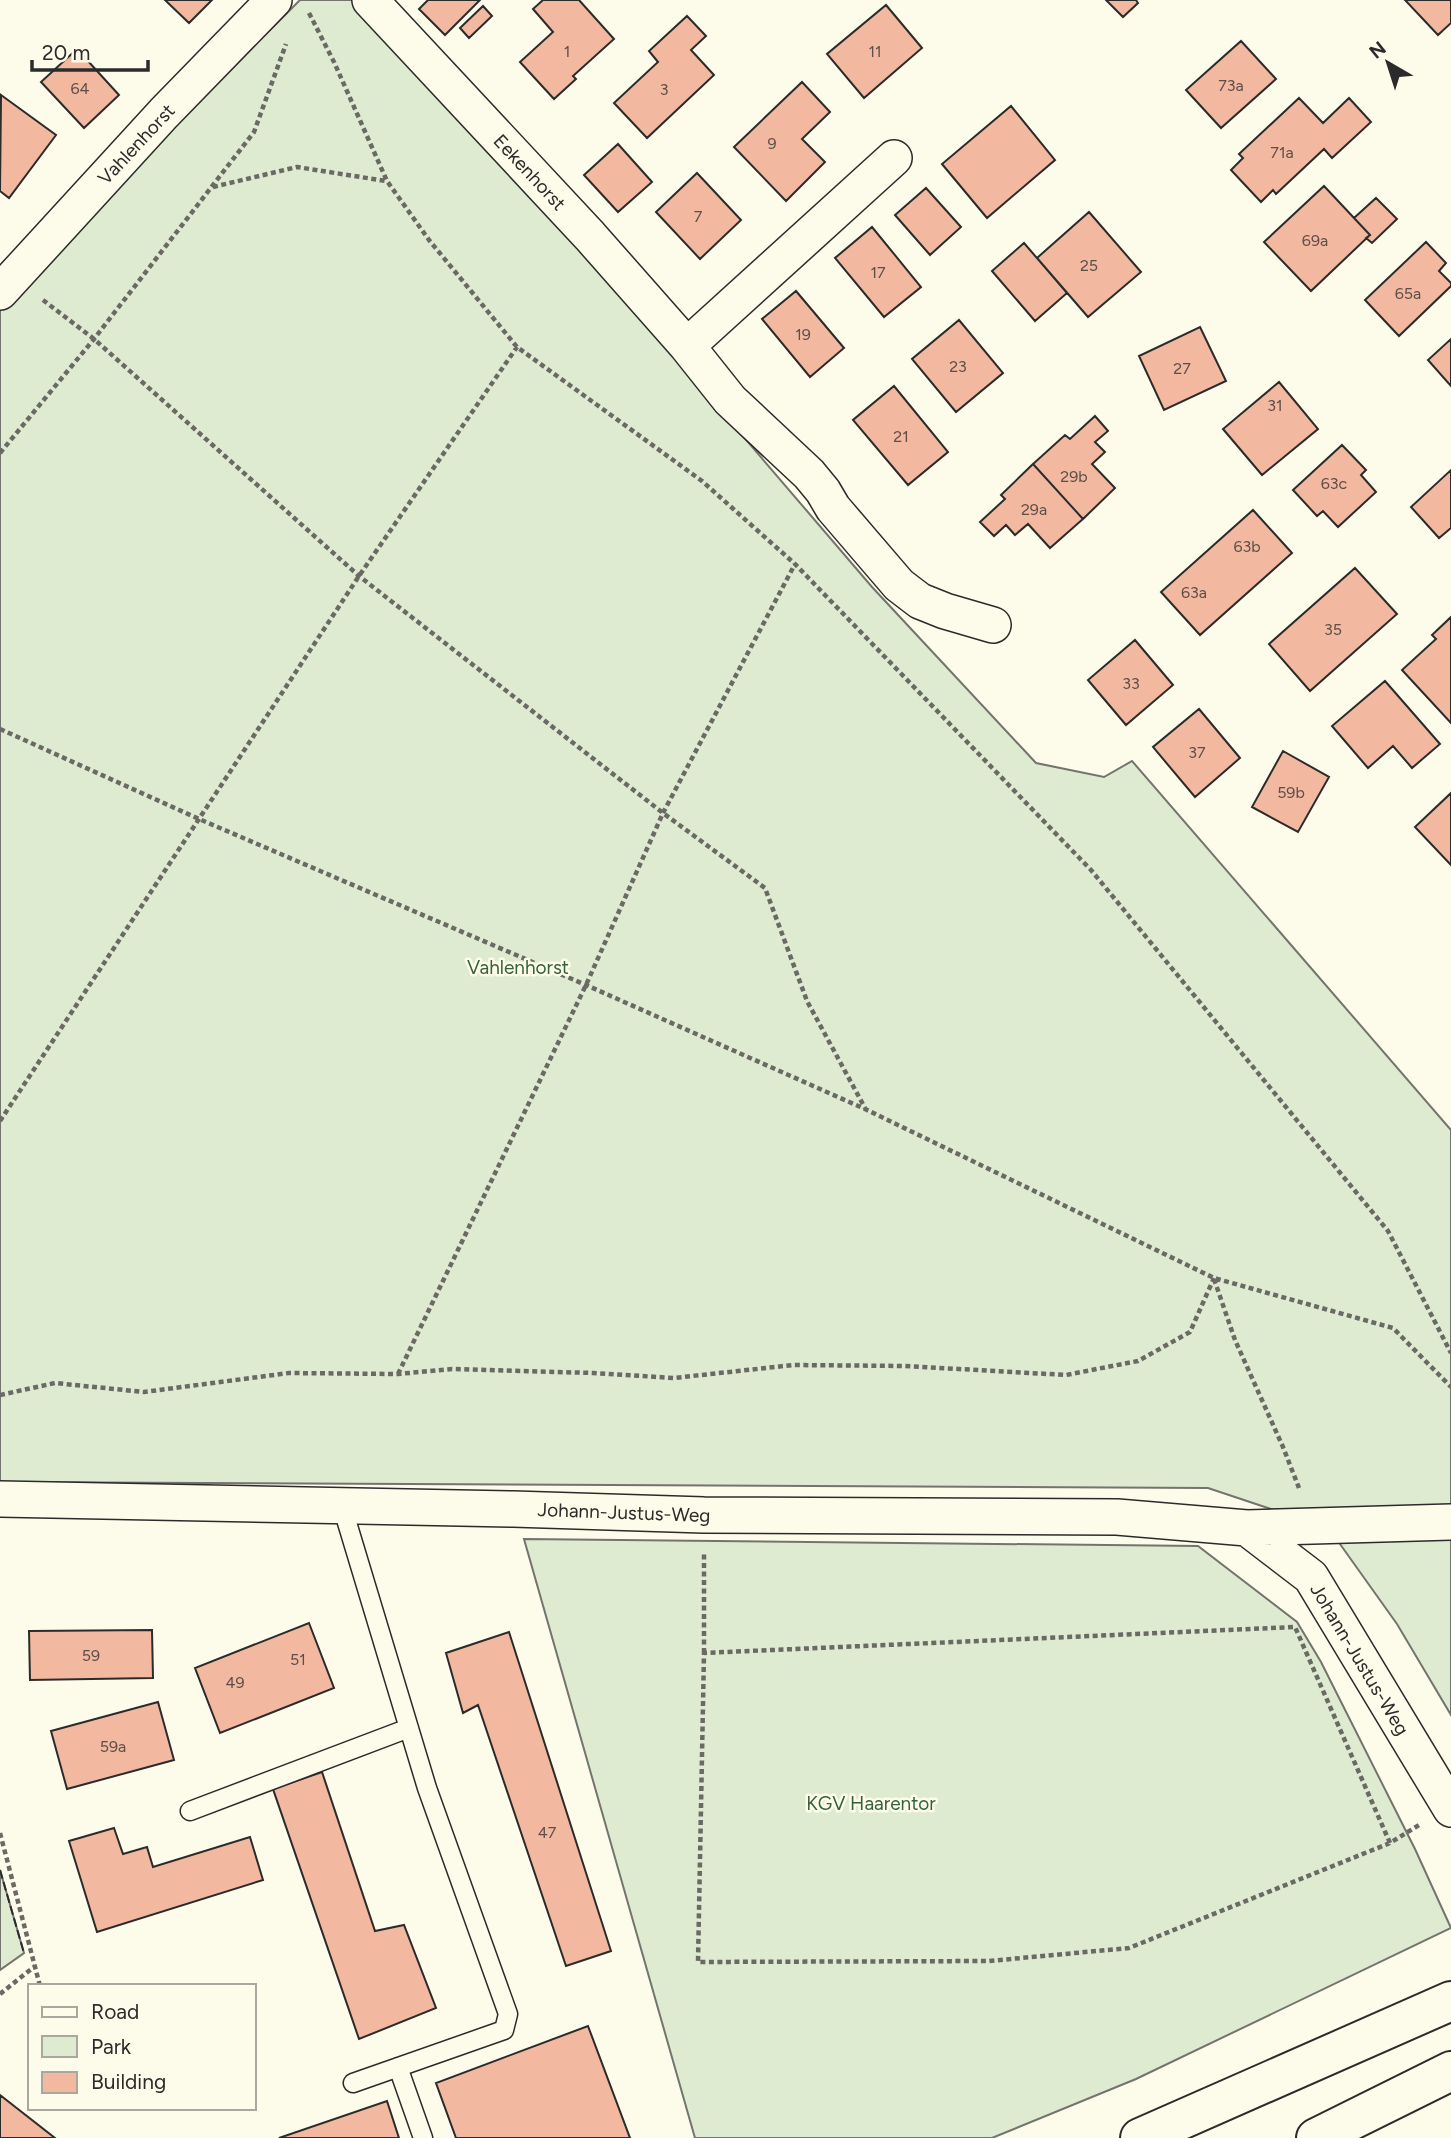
<svg xmlns="http://www.w3.org/2000/svg" width="1451" height="2138" viewBox="0 0 1451 2138" font-family="Figtree,sans-serif">
<style>
.green{fill:#deebd1;stroke:#74746e;stroke-width:2}
.building{fill:#f2b8a0;stroke:#2b2b2b;stroke-width:2}
.lines{fill:none;stroke-linecap:round;stroke-linejoin:round}
.lane-casing{stroke:#2b2b2b;stroke-width:21}
.street-casing{stroke:#2b2b2b;stroke-width:38}
.highway-casing{stroke:#2b2b2b;stroke-width:42}
.path{stroke:#6a6964;stroke-width:4.5;stroke-dasharray:5 3.5;stroke-linecap:butt}
.lane{stroke:#fdfbea;stroke-width:18}
.street{stroke:#fdfbea;stroke-width:35}
.highway{stroke:#fdfbea;stroke-width:38}
.fence{stroke:#2b2b2b;stroke-width:2;stroke-dasharray:9 3.5;stroke-linecap:butt}
.labels{text-anchor:middle;stroke-width:5;stroke-linejoin:round;paint-order:stroke}
.number-label{font-size:16px;fill:#5d4e48}
.street-label{font-size:19px;fill:#2b2b2b;stroke:#fdfbea}
.park-label{font-size:19px;fill:#34623c;stroke:#fdfbea}
</style>
<rect width="100%" height="100%" fill="#fdfbea"/>
<!-- green -->
<path class="green" d="M300,0H356L480,129L872,587L1036,763L1104,777L1132,761L1451,1130V1508L1280,1512L1208,1488L0,1482V308L27,273Z
M1451,1534V1715L1397,1624L1335,1537Z
M524,1539L1198,1546L1297,1622L1321,1662L1415,1849L1451,1928L1136,2079L992,2138H695Z
M0,1870L24,1953L0,1970Z"/>
<!-- building -->
<path class="building" d="M165,0H212L189,23Z
M428,0H480L445,35L419,9Z
M543,0H579L614,39L573,76L576,79L554,99L520,62L553,32L533,9Z
M1106,0H1136L1138,3L1123,17Z
M1405,0H1451V23L1438,35Z
M886,5L922,48L864,98L827,54Z
M483,6L492,16L469,38L460,28Z
M687,16L706,36L691,50L714,75L647,138L614,103L658,62L649,51Z
M1241,41L1276,79L1221,128L1186,90Z
M77,49L119,95L84,128L41,82Z
M802,82L830,112L802,139L825,162L786,201L734,147Z
M1,95L56,135L9,198L0,191Z
M1299,98L1323,123L1349,98L1371,122L1332,158L1324,149L1276,194L1273,190L1261,202L1231,170L1243,158L1239,154Z
M1011,106L1055,160L987,218L942,164Z
M618,144L652,182L618,212L584,175Z
M697,173L741,220L700,259L656,212Z
M1324,186L1370,235L1311,291L1264,242Z
M926,188L961,227L930,255L895,215Z
M1376,198L1397,219L1372,243L1366,238L1370,235L1354,218Z
M1089,212L1141,272L1088,317L1037,258Z
M872,227L921,287L884,317L835,258Z
M1426,242L1446,263L1439,271L1451,283V286L1399,336L1365,300Z
M1024,243L1067,293L1035,321L992,271Z
M796,291L844,348L810,377L762,319Z
M959,320L1003,373L956,412L912,359Z
M1200,327L1226,381L1164,410L1139,356Z
M1451,339V386L1428,360Z
M1279,382L1318,429L1262,475L1223,429Z
M894,386L948,452L908,485L853,420Z
M1095,416L1108,431L1095,442L1105,452L1092,464L1115,488L1083,519L1033,464L1065,435L1070,439Z
M1342,445L1366,470L1361,475L1376,492L1338,527L1323,511L1317,516L1293,490Z
M1033,464L1083,519L1050,548L1028,524L1015,535L1006,525L994,536L980,522L1005,499L1001,495Z
M1451,470V528L1439,538L1411,507Z
M1253,510L1292,553L1200,635L1161,592Z
M1355,568L1397,614L1310,691L1269,644Z
M1451,617V723L1402,670L1436,639L1432,635Z
M1135,640L1173,685L1126,725L1088,680Z
M1385,681L1440,744L1412,768L1393,746L1368,768L1332,726Z
M1199,709L1240,758L1195,797L1153,747Z
M1283,751L1329,777L1298,832L1252,807Z
M1451,793V865L1415,827Z
M309,1623L334,1688L220,1733L195,1668Z
M152,1630L153,1678L30,1680L29,1631Z
M509,1632L611,1951L566,1966L478,1705L463,1713L446,1653Z
M158,1702L174,1760L67,1789L51,1731Z
M322,1772L375,1931L404,1925L436,2008L359,2039L273,1789Z
M114,1828L123,1854L147,1847L153,1867L250,1837L263,1880L97,1932L69,1841Z
M588,2026L630,2138H456L436,2083Z
M0,2095L55,2138H0Z
M387,2101L399,2138H279Z"/>
<g class="lines">
<!-- lane casing -->
<g class="lane-casing">
<path id="lane" d="M342,1506L427,1788L508,2014L504,2030L353,2083
M190,1811L409,1728
M398,2067L423,2138"/>
</g>
<!-- street casing -->
<g class="street-casing">
<path id="street" d="M370,0L590,236L687,346L730,400L809,474L823,491L833,508L899,585L920,601L945,611L993,625
M0,292L164,113L274,0
M687,346L894,158
M0,1499L513,1509L704,1515L1117,1517L1247,1528L1311,1577L1451,1809
M1247,1528L1451,1522"/>
</g>
<!-- highway casing -->
<g class="highway-casing">
<path id="highway" d="M1140,2138L1451,2001
M1316,2138L1451,2071"/>
</g>
<!-- path -->
<path class="path" d="M309,13L334,62L387,181L429,240L517,347L702,481L795,564L1091,870L1388,1231L1451,1353
M213,187L297,167L386,181
M43,300L94,339L359,576L663,813L765,888L807,1001L865,1108
M0,453L94,339L254,132L286,44
M0,729L199,819L586,985L865,1109L1214,1278L1393,1328L1451,1387
M0,1121L359,576L517,347
M1214,1279L1235,1340L1283,1447L1299,1488
M398,1374L586,985L663,813L795,564
M0,1395L55,1383L144,1392L289,1373L398,1374L452,1369L593,1373L674,1378L793,1365L905,1366L1066,1375L1138,1361L1190,1332L1214,1278
M704,1653V1552
M0,1833L40,1986
M1390,1843L1295,1627L704,1653L698,1962L989,1961L1129,1948L1390,1843L1419,1825
M0,1994L35,1966"/>
<!-- lane -->
<use href="#lane" class="lane"/>
<!-- street -->
<use href="#street" class="street"/>
<!-- highway -->
<use href="#highway" class="highway"/>
<!-- fence -->
<path class="fence" d="M0,1870L24,1953"/>
</g>
<g class="labels">
<!-- number labels -->
<g class="number-label">
<text x="567" y="57">1</text>
<text x="875" y="57">11</text>
<text x="1231" y="91">73a</text>
<text x="80" y="94">64</text>
<text x="664" y="95">3</text>
<text x="772" y="149">9</text>
<text x="1282" y="158">71a</text>
<text x="698" y="222">7</text>
<text x="1315" y="246">69a</text>
<text x="1089" y="271">25</text>
<text x="878" y="278">17</text>
<text x="1408" y="299">65a</text>
<text x="803" y="340">19</text>
<text x="958" y="372">23</text>
<text x="1182" y="374">27</text>
<text x="1275" y="411">31</text>
<text x="901" y="442">21</text>
<text x="1074" y="482">29b</text>
<text x="1334" y="489">63c</text>
<text x="1034" y="515">29a</text>
<text x="1247" y="552">63b</text>
<text x="1194" y="598">63a</text>
<text x="1333" y="635">35</text>
<text x="1131" y="689">33</text>
<text x="1197" y="758">37</text>
<text x="1291" y="798">59b</text>
<text x="91" y="1661">59</text>
<text x="298" y="1665">51</text>
<text x="235" y="1688">49</text>
<text x="113" y="1752">59a</text>
<text x="547" y="1838">47</text>
</g>
<!-- street labels -->
<g class="street-label">
<text transform="translate(136 144) rotate(-47)" y="7">Vahlenhorst</text>
<text transform="translate(530 172) rotate(47)" y="7">Eekenhorst</text>
<text transform="translate(624 1512) rotate(2)" y="7">Johann-Justus-Weg</text>
<text transform="translate(1360 1659) rotate(59)" y="7">Johann-Justus-Weg</text>
</g>
<!-- park labels -->
<g class="park-label">
<text x="518" y="974">Vahlenhorst</text>
<text x="871" y="1810">KGV Haarentor</text>
</g>
</g>
<!-- legend -->
<rect x="28" y="1984" width="228" height="126" fill="#fdfbea" stroke="#a9a89e" stroke-width="2"/>
<rect x="42" y="2007" width="35" height="10" fill="#fdfbea" stroke="#a9a89e" stroke-width="2"/>
<text x="91" y="2019" font-size="21" fill="#2b2b2b">Road</text>
<rect x="42" y="2036" width="35" height="21" fill="#deebd1" stroke="#a9a89e" stroke-width="2"/>
<text x="91" y="2054" font-size="21" fill="#2b2b2b">Park</text>
<rect x="42" y="2072" width="35" height="21" fill="#f2b8a0" stroke="#a9a89e" stroke-width="2"/>
<text x="91" y="2089" font-size="21" fill="#2b2b2b">Building</text>
<!-- north arrow -->
<g transform="translate(1388 63) rotate(321)" stroke="#fdfbea" stroke-width="5" paint-order="stroke">
<path d="M0-5L12 26L0 18L-12 26Z" fill="#2b2b2b"/>
<text y="-10" font-size="19" font-weight="bold" text-anchor="middle" fill="#2b2b2b">N</text>
</g>
<!-- scale -->
<path d="M32 60v10h116v-10" fill="none" stroke="#2b2b2b" stroke-width="3.5"/>
<text x="42" y="60" font-size="21" fill="#2b2b2b" stroke="#fdfbea" stroke-width="5" paint-order="stroke">20 m</text>
</svg>
